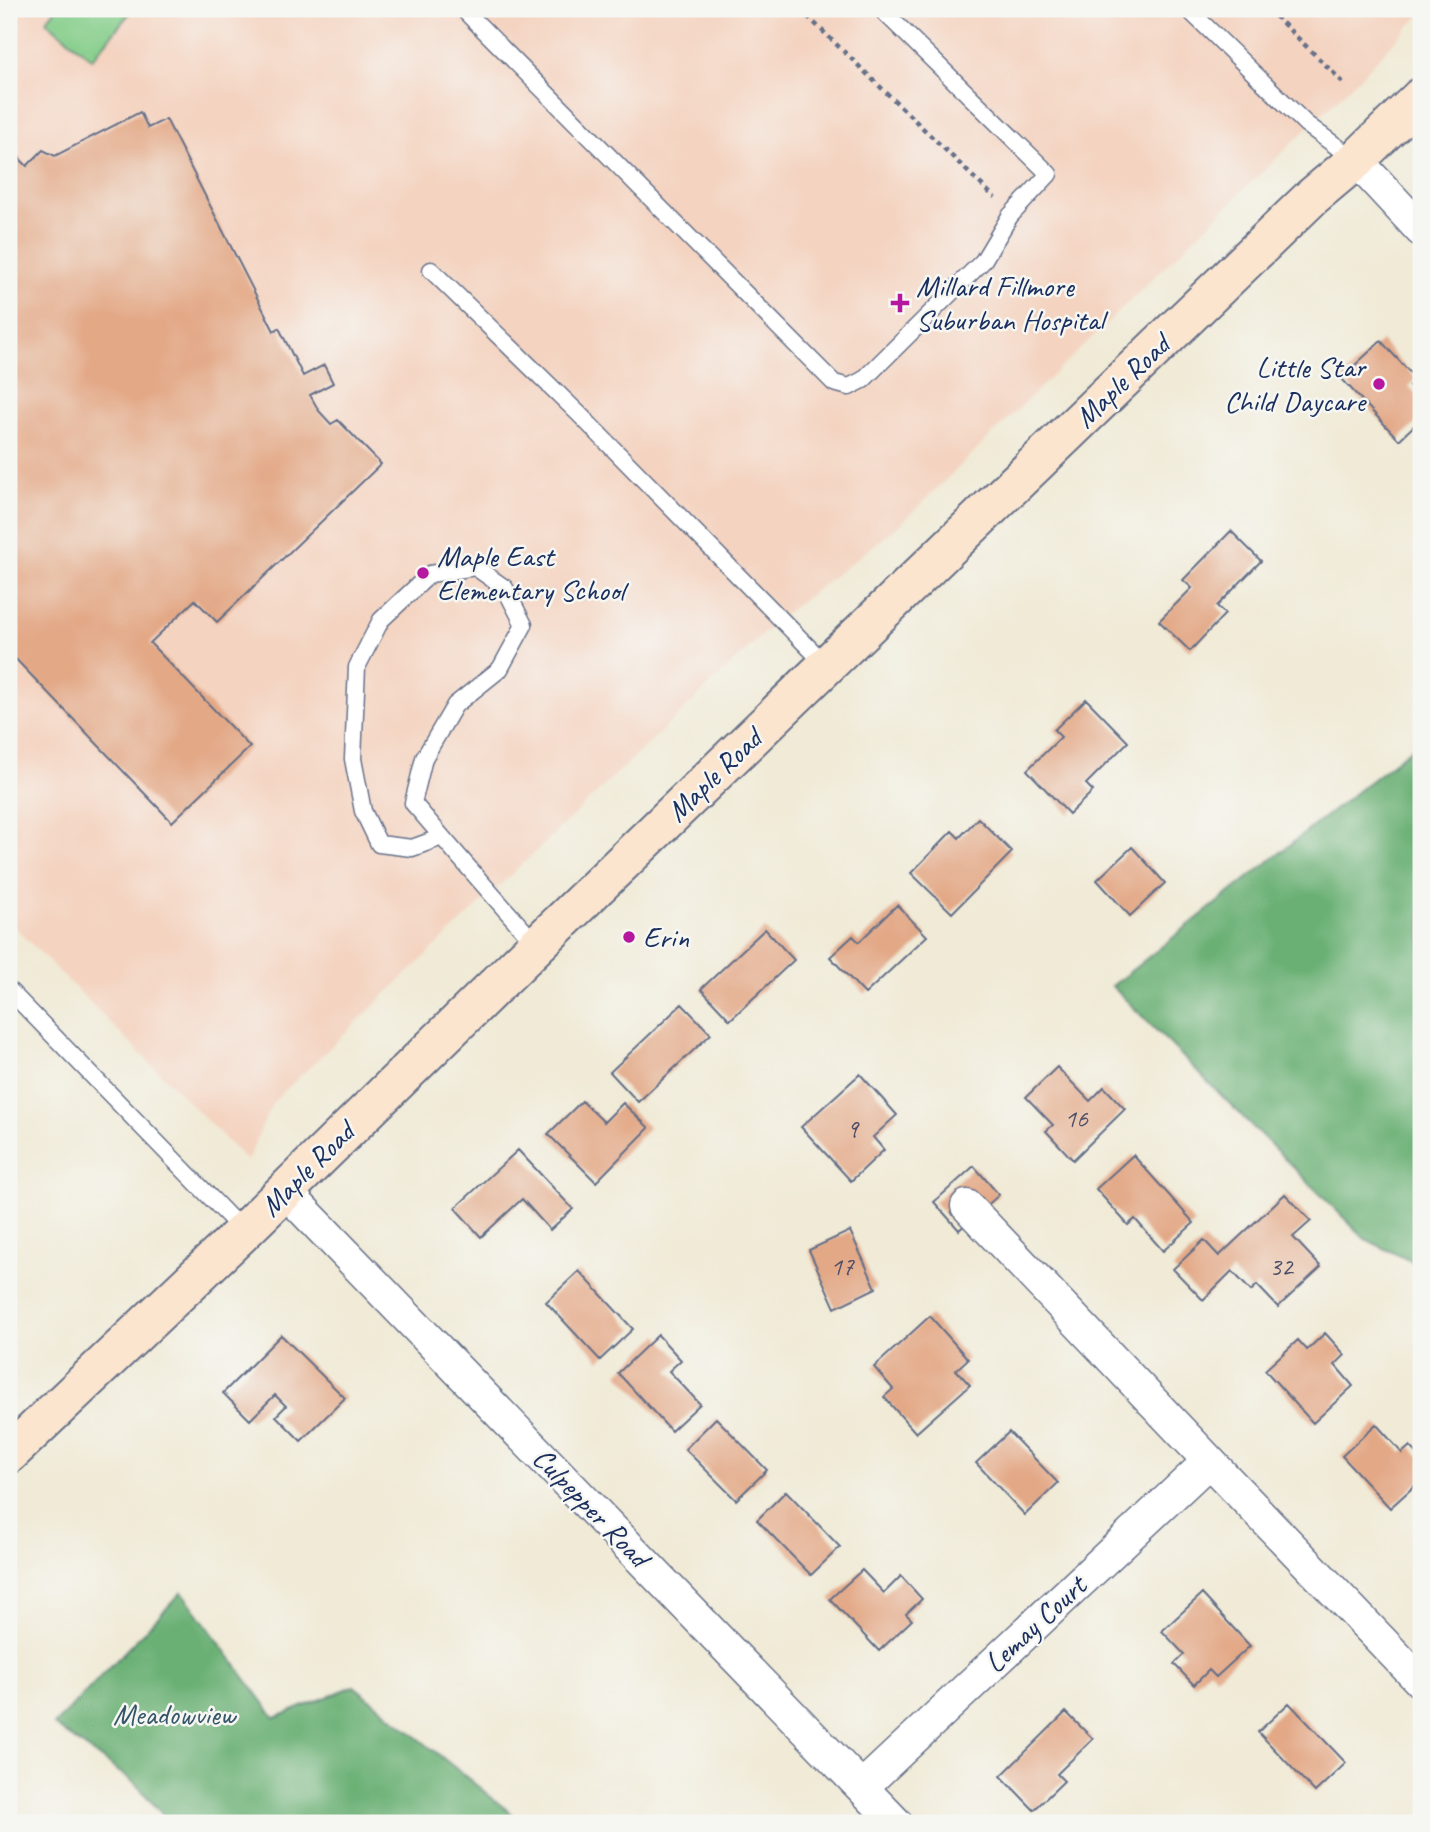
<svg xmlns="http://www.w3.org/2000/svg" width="1430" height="1832" viewBox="0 0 1430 1832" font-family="Caveat,sans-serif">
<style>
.built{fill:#f4d3c0}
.green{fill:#84cd89;stroke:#507e74;stroke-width:2}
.forest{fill:#6bb075;stroke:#43706a;stroke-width:2}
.building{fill:#e3a987}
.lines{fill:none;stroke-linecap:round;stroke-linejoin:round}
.lane-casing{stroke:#667088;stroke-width:19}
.street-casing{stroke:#667088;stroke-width:35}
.secondary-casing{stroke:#667088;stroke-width:42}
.path{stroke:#667088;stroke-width:4.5;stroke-dasharray:5 5;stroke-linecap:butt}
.lane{stroke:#fff;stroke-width:16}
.street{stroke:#fff;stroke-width:32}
.secondary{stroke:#fbe5cf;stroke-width:38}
.poi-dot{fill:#b5179e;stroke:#f6f6f2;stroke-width:2.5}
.labels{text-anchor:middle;stroke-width:5;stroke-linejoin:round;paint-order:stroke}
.number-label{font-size:26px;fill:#4d4e68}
.poi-label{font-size:30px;fill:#1b2f5e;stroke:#f6f6f2;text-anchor:start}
.street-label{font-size:30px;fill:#1b2f5e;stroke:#f6f6f2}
.park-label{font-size:30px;fill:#355669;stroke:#f6f6f2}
</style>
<rect width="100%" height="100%" fill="#f6f6f2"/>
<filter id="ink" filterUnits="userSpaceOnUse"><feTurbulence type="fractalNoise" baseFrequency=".0143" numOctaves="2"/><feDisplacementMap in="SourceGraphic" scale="14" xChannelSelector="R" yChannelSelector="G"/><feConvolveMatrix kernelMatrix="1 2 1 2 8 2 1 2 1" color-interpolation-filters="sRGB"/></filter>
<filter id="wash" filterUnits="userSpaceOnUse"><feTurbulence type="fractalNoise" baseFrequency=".00686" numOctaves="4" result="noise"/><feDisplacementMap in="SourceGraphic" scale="28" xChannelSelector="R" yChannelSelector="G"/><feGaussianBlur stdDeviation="1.57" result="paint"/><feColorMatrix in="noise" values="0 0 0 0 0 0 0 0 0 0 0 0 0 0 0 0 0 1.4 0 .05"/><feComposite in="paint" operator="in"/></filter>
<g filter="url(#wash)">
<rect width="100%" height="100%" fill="#f0ead6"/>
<!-- built -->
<path class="built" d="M9,9H1421V14L1360,77L896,528L780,618L273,1102L247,1161L9,921Z"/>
<!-- green -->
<path class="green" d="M56,9H133L92,59L46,21Z"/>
<!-- forest -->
<path class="forest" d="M1421,741V1266L1365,1239L1112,986Z
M182,1592L275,1718L354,1686L523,1823H170L136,1784L54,1725Z"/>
<g id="blocks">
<!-- building -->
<path class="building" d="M140,112L148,128L166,119L274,331L279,328L303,376L324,365L333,383L310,395L319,411L331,424L338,420L381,464L217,622L195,600L150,643L250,747L172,822L9,652V148L27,166L43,150L55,156Z
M1381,341L1416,379L1409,386L1421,399V419L1399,440L1341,378Z
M1231,531L1261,561L1217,606L1225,614L1190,651L1159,621L1192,588L1183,580Z
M1086,699L1128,742L1086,784L1093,791L1069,814L1027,770L1061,737L1054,730Z
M978,818L1012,852L952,913L911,873L952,831L959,838Z
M1132,847L1165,883L1130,916L1097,880Z
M897,905L927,936L865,994L830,957L853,936L859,942Z
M765,929L794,960L730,1020L701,989Z
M682,1004L711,1034L638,1102L610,1072Z
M1057,1067L1090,1101L1104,1087L1125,1109L1073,1160L1046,1131L1053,1125L1026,1097Z
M860,1074L897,1115L873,1137L884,1150L851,1181L801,1127Z
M582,1101L604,1122L623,1103L649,1128L596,1182L548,1134Z
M518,1150L573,1209L550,1230L522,1199L481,1237L455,1208Z
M1133,1155L1194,1223L1163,1251L1135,1219L1128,1225L1096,1189Z
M974,1166L999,1195L959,1230L934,1202Z
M1285,1194L1311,1221L1293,1237L1321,1267L1278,1307L1257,1285L1251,1291L1232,1271L1203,1300L1173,1269L1204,1240L1219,1256Z
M850,1231L876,1288L835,1308L809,1250Z
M579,1271L633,1329L600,1360L546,1302Z
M930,1316L968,1359L956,1370L970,1385L916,1433L884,1397L893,1389L874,1367Z
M1325,1333L1345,1355L1335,1365L1353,1386L1313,1423L1265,1370L1298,1340L1307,1350Z
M281,1335L345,1398L301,1441L276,1416L286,1406L275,1395L250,1420L223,1393Z
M658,1335L681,1360L669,1371L700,1404L671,1431L618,1373Z
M716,1418L767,1470L736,1500L685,1449Z
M1376,1424L1402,1453L1410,1446L1421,1458V1480L1390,1508L1342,1456Z
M1009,1432L1058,1483L1025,1515L976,1463Z
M786,1491L840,1547L811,1575L757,1520Z
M862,1570L884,1593L901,1576L922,1599L906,1614L912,1620L879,1651L830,1599Z
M1202,1594L1250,1646L1216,1677L1209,1670L1194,1685L1174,1664L1184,1654L1162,1631Z
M1289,1703L1346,1763L1315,1792L1258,1732Z
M1066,1712L1093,1739L1057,1774L1064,1781L1034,1810L1001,1776Z"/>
</g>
</g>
<g filter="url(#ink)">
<use href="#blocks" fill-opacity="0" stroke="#667088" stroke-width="2"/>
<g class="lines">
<!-- lane casing -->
<g class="lane-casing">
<path id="lane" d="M463,9L834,383L849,387L863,380L983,261L1010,216L1049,174L881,9
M1188,9L1306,124L1355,160
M431,270L578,413L827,666
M442,837L412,848L379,844L363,811L353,759L357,667L381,620L430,574L475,567L505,588L524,625L500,669L455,705L424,758L413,803C454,851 494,898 537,945
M9,990L243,1231"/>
</g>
<!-- street casing -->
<g class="street-casing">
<path id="street" d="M1356,160L1421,230
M285,1191L896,1823
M967,1206L1209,1461L1421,1682
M862,1787L1209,1461"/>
</g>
<!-- secondary casing -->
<g class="secondary-casing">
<path id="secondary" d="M9,1454L241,1234L537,945L1312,197L1356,160L1421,97"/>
</g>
<!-- path -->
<path class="path" d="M800,9L995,198
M1268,9L1346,85"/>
<!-- lane -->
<use href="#lane" class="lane"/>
<!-- street -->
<use href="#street" class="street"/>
<!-- secondary -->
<use href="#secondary" class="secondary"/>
</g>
</g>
<!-- markers -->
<g class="poi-dot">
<path d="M896.5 292.5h7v7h7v7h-7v7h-7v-7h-7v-7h7z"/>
<circle cx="1379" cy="384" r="7"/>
<circle cx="423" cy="573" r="7"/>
<circle cx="629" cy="937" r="7"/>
</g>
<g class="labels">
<!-- number labels -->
<g class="number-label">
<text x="1076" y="1127">16</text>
<text x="852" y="1137">9</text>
<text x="842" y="1275">17</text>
<text x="1281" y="1275">32</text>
</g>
<!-- poi labels -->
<g class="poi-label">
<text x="916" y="296">Millard Fillmore<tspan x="916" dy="34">Suburban Hospital</tspan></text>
<text x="1365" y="377" text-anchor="end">Little Star<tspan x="1365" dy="34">Child Daycare</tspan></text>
<text x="437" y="566">Maple East<tspan x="437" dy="34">Elementary School</tspan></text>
<text x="643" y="947">Erin</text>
</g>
<!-- street labels -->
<g class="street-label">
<text transform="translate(1122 381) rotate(-44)" y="10">Maple Road</text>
<text transform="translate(714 775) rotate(-44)" y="10">Maple Road</text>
<text transform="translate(307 1169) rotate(-45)" y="10">Maple Road</text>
<text transform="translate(591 1507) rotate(46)" y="10">Culpepper Road</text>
<text transform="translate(1035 1624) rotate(-43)" y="10">Lemay Court</text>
</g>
<!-- park labels -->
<g class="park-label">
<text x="174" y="1724">Meadowview</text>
</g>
</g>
<!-- margin -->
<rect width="1430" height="1832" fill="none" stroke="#f6f6f2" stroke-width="35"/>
</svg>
